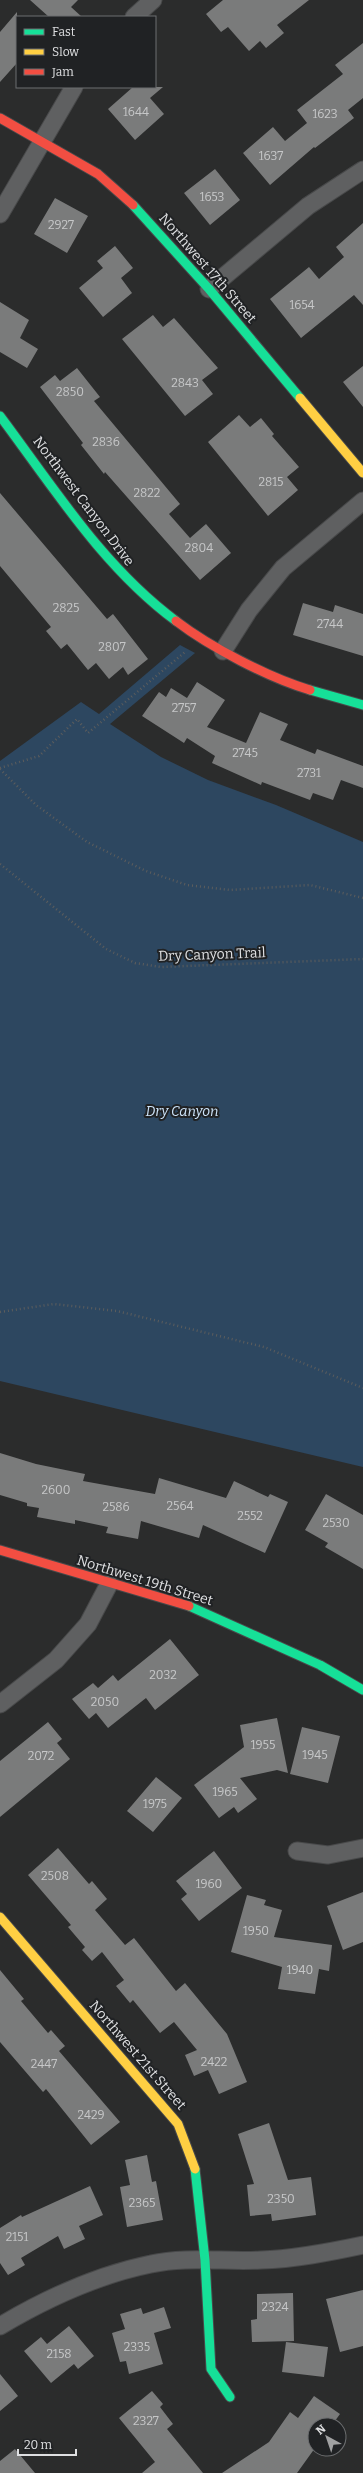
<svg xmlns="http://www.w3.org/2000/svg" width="363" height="2473" viewBox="0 0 363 2473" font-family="Bitter,serif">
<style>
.green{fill:#2d4760}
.building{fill:#7a7b7b}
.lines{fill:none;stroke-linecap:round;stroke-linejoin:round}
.street-casing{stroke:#48494a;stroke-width:19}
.fast-casing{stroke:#48494a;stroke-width:11}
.slow-casing{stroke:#48494a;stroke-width:11}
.jam-casing{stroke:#48494a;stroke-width:11}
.path{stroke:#5c5d5d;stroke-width:2.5;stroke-dasharray:1 3;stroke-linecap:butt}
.street{stroke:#5f6061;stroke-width:17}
.fast{stroke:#16e098;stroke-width:9}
.slow{stroke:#ffcf43;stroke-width:9}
.jam{stroke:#f24e42;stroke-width:9}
.labels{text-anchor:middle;stroke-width:4;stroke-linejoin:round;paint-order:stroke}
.number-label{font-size:12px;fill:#c6c7c8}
.street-label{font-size:14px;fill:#dfe0e2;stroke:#202224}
.park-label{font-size:14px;font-style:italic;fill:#cde4fa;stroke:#202224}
</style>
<rect width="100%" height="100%" fill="#2b2c2c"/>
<!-- green -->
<path class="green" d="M180,645L195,653L110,724L161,757L208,780L276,805L363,842V1467L0,1381V761L81,702L99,714Z"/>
<!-- building -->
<path class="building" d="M30,0H78L71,7L82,17H49Z
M223,0H309L277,25L284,33L266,48L260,41L249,51L228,27L221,32L206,14Z
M17,12V63L0,82V32Z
M363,43V98L348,110L354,118L315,148L314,147L270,185L243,153L273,127L285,141L307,123L297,110L343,74L335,65Z
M133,87H163L150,98L164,114L135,140L108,109Z
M215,169L240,200L210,225L184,193Z
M55,198L88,216L67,253L34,234Z
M363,223V305L354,295L301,338L270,299L309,267L319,279L344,257L336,247Z
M115,246L133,268L121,278L132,293L103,317L79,288L103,268L97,261Z
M0,302L29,320L20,338L38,349L27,368L0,352Z
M153,315L163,327L174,318L218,368L202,380L213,394L185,416L122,339Z
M363,366V407L343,382Z
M77,368L100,397L94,401L180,504L169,514L190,538L206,524L231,553L200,580L105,472L104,474L81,445L83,443L40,387L55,375L60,381Z
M239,415L250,427L261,418L274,434L272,436L299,467L287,477L298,490L268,516L208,442Z
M0,493L107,619L113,614L148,659L128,675L123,667L109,679L96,663L88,670L67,644L61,649L46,631L51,627L0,566Z
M303,603L333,612L335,605L363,614V656L293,635Z
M197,682L225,700L207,727L246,743L260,712L288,724L280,740L315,754L317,749L363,766V788L341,780L333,800L313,793L310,800L262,782L261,785L212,763L215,756L187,738L184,743L142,716L159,692L166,697L171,688L187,698Z
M0,1453L36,1464L85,1474L83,1481L155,1494L159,1478L226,1498L234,1481L268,1497L270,1494L288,1502L265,1553L203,1525L199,1538L141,1521L138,1539L106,1533L108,1527L75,1520V1524L37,1517L39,1508L27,1506V1503L0,1495Z
M326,1494L363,1515V1569L325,1547L328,1543L305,1530Z
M170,1639L199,1675L155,1710L146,1698L108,1728L96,1713L89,1719L72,1699L93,1683L98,1688L113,1675L118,1681Z
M277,1718L288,1773L277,1770L240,1778L257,1799L238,1813L234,1807L219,1818L194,1785L244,1747L240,1725Z
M48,1722L62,1739L57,1743L70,1759L0,1817V1761Z
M302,1727L340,1736L328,1783L290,1774Z
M156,1777L182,1798L153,1832L127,1811Z
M58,1848L89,1884L92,1881L107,1899L95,1910L125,1945L134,1938L176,1991L185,1983L227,2034L247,2082L219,2094L208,2070L194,2076L185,2055L197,2050L174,2022L160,2033L133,2000L130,2003L116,1986L124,1980L102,1952L92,1961L82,1950L85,1947L68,1927L71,1925L28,1875Z
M214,1851L242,1888L199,1921L181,1899L187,1894L176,1881Z
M363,1892V1942L343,1950L327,1906Z
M247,1895L266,1900L264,1905L282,1910L274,1937L332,1945L329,1971L319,1969L315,1994L278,1989L282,1967L231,1952Z
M0,1970L24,1999L21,2001L48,2033L51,2030L65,2046L59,2051L120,2122L91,2145L46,2089L43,2092L0,2042Z
M269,2123L288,2180L311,2177L316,2215L272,2221L271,2214L250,2216L247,2185L254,2184L238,2134Z
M147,2155L152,2182L156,2181L163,2220L127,2227L120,2187L130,2185L125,2160Z
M90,2186L103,2215L79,2226L85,2239L64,2249L58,2236L21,2258L25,2265L8,2275L0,2263V2228L21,2215L22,2217Z
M363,2290V2346L340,2352L326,2299Z
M293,2293L294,2341L252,2342L251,2320L257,2319V2294Z
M164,2307L171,2328L154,2333L163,2364L129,2374L126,2361L120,2362L112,2333L125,2329L120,2314L141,2308L143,2314Z
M69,2326L94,2356L78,2369L74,2364L51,2383L24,2351L41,2337L47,2344Z
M286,2342L328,2347L324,2377L282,2372Z
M0,2374L18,2396L0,2411Z
M152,2391L163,2404L160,2407L173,2424L167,2429L203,2473H142L155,2462L119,2418Z
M314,2396L340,2414L332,2425H315V2448L297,2473H222L269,2442L290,2412L298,2418Z
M15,2449L35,2473H0V2461Z"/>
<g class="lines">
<!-- street casing -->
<g class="street-casing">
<path id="street" d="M134,17L153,0
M0,214L74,87
M209,289L308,206L363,170
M223,651L249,610L283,568L363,501
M0,1704L56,1660L88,1624L109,1584
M297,1851L328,1855L363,1848
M0,2326C47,2298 97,2275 151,2264C186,2256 225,2262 261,2260C295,2259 330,2252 363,2245"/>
</g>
<!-- fast casing -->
<g class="fast-casing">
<path id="fast" d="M133,205L209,289L300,398
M0,416C54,488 103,567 176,621
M310,690L363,705
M189,1606L320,1665L363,1690
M195,2169L205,2260L211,2369L230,2397"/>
</g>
<!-- slow casing -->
<g class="slow-casing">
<path id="slow" d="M300,398L363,473
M0,1917L178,2124L195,2169"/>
</g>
<!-- jam casing -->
<g class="jam-casing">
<path id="jam" d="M0,118L98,174L133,205
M176,621C210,647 269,678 310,690
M0,1550L189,1606"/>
</g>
<!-- path -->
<path class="path" d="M0,768L39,756L77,719L88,733L185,652
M0,769L36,805L87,842L146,871L187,885L230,890L310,885L363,898
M0,864L106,949L135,963L161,967L363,959
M0,1312L54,1304L117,1311L264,1347L363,1388"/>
<!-- street -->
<use href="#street" class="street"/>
<!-- fast -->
<use href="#fast" class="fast"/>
<!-- slow -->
<use href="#slow" class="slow"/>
<!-- jam -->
<use href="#jam" class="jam"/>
</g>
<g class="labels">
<!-- number labels -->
<g class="number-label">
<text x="136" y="116">1644</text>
<text x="325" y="118">1623</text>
<text x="271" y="160">1637</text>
<text x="212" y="201">1653</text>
<text x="61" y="229">2927</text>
<text x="302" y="309">1654</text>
<text x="185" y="387">2843</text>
<text x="70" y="396">2850</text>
<text x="106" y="446">2836</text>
<text x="271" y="486">2815</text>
<text x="147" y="497">2822</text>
<text x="199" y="552">2804</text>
<text x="66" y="612">2825</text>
<text x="330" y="628">2744</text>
<text x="112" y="651">2807</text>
<text x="184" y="712">2757</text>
<text x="245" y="757">2745</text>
<text x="309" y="777">2731</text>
<text x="56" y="1494">2600</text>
<text x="180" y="1510">2564</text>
<text x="116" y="1511">2586</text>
<text x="250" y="1520">2552</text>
<text x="336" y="1527">2530</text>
<text x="163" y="1679">2032</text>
<text x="105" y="1706">2050</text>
<text x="263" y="1749">1955</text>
<text x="315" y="1759">1945</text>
<text x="41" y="1760">2072</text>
<text x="225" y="1796">1965</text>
<text x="155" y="1808">1975</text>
<text x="55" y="1880">2508</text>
<text x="209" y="1888">1960</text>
<text x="256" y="1935">1950</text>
<text x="300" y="1974">1940</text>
<text x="214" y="2066">2422</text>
<text x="44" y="2068">2447</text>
<text x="91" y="2119">2429</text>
<text x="281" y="2203">2350</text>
<text x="142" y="2207">2365</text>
<text x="17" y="2241">2151</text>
<text x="275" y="2311">2324</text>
<text x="137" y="2351">2335</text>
<text x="59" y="2358">2158</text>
<text x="146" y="2425">2327</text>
</g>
<!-- street labels -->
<g class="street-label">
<text transform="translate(208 268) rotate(49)" y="5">Northwest 17th Street</text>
<text transform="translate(84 501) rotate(53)" y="5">Northwest Canyon Drive</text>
<text transform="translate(212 954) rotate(-2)" y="5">Dry Canyon Trail</text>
<text transform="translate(145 1580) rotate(17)" y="5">Northwest 19th Street</text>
<text transform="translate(138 2055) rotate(49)" y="5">Northwest 21st Street</text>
</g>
<!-- park labels -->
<g class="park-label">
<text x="182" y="1116">Dry Canyon</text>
</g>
</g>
<!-- legend -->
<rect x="16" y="16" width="140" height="72" fill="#202224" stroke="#6c6e70"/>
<rect x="24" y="29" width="20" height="6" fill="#16e098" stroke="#6c6e70"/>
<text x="52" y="36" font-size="12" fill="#dfe0e2">Fast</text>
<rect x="24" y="49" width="20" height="6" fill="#ffcf43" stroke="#6c6e70"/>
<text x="52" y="56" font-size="12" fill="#dfe0e2">Slow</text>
<rect x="24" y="69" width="20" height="6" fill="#f24e42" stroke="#6c6e70"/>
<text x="52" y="76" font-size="12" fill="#dfe0e2">Jam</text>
<!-- north arrow -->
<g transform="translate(327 2437) rotate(320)"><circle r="19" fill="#202224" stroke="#6c6e70"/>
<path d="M0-3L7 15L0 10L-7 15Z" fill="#a0a1a2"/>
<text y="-6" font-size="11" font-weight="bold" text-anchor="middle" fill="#dfe0e2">N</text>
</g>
<!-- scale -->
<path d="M18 2449v6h58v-6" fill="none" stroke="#dfe0e2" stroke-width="2"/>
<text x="24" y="2449" font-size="12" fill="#dfe0e2" stroke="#202224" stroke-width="3" paint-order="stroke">20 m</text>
</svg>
